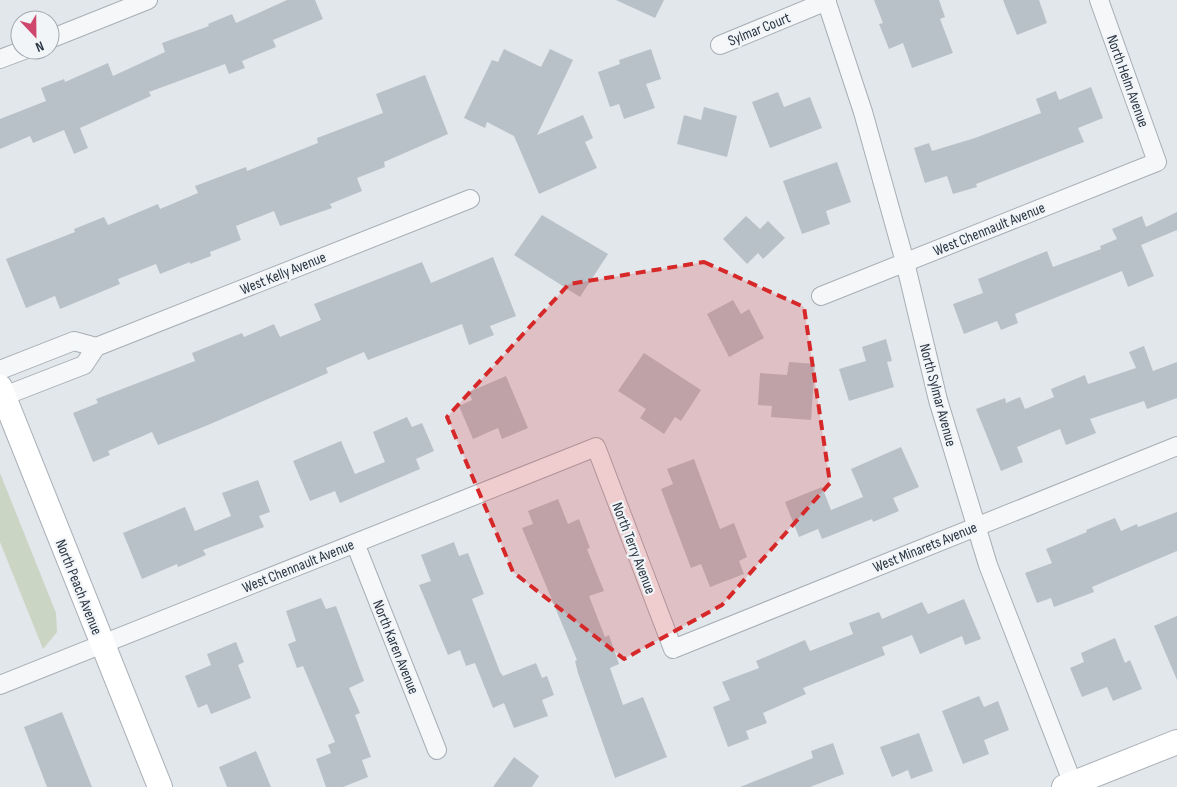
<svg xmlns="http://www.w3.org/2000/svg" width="1177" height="787" viewBox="0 0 1177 787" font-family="'Sofia Sans Condensed',sans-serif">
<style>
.green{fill:#cad5c3}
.building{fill:#b9c1c8}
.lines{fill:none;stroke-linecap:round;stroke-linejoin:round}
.street-casing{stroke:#a7aeb5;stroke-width:20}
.secondary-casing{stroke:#a7aeb5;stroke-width:26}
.street{stroke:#f5f7f9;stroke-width:18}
.secondary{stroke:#fff;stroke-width:24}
.marked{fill:#d62828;fill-opacity:0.2;stroke:#d62828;stroke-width:4;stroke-dasharray:10 6;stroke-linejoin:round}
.labels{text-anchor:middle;stroke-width:4.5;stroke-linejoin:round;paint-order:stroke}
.street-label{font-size:15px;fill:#2a3643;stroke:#f2f5f8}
</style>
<rect width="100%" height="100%" fill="#e2e7eb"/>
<!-- green -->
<path class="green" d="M0,473L56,613L57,632L43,649L0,542Z"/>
<!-- building -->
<path class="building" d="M287,0H315L323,19L273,40L276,47L242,61L245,68L229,74L225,64L149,92L151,96L80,128L88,148L74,154L64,130L33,143L30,136L0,149V119L46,101L41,88L64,79L65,82L108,63L113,76L165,52L162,43L209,26L208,24L232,14L236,23Z
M616,0H664L655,18Z
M874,0H939L945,17L940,19L953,53L912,68L903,43L889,49L879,24L883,23Z
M1003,0H1039L1047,23L1017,35Z
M504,49L541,67L550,49L573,60L537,135L583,115L593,138L585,142L597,168L539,194L514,136L487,122L485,128L464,118L492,60L498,62Z
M651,49L661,79L646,84L655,108L624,119L619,104L610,107L598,72L620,64L619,60Z
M425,75L448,134L384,162L385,167L357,178L362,191L330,204L332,208L280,226L274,211L236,226L241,240L210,252L211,256L190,264V262L160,274L156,264L118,279L120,284L60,309L55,296L26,308L6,259L75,232L74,229L104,217L108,225L158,204L160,209L198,193L195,186L246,167L247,171L318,143L317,138L383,113L376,94Z
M1091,87L1103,118L1078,128L1084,142L976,184L977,187L953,194L947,176L925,183L914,148L929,143L932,151L975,138L1041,113L1036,99L1056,91L1059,100Z
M778,92L784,107L810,97L822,128L770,148L752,102Z
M704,107L737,116L727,157L677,144L684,115L701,120Z
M837,162L851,202L826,211L830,224L802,234L783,181Z
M1177,212V230L1141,245L1154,276L1128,287L1122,271L1015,314L1018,323L1001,330L997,321L964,334L953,304L983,293L978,279L1047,251L1053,267L1101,249L1100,246L1117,239L1112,229L1142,216L1146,227Z
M542,215L608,254L580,297L514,255Z
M746,216L760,229L768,221L785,238L763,259L758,253L747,264L723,239Z
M493,257L516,316L490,326L494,335L469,345L462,324L368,360L364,352L326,368L328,373L208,425L158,445L152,432L108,451L110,455L93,462L73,413L98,403L96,399L195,361L192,353L242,333L244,337L274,324L280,337L321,320L314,304L422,262L431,283Z
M733,300L741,314L749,309L764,338L729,357L707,314Z
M886,339L892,361L887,362L894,387L849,401L839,369L866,361L862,347Z
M1144,346L1153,371L1177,362V398L1147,409L1144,401L1090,419L1096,433L1066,445L1060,429L1017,447L1023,462L1001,471L976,409L1005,398L1006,403L1020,397L1025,409L1054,397L1051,389L1085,375L1088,384L1136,368L1129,352Z
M644,353L701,390L681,421L675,417L664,434L640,418L646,409L618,391Z
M789,362L815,364L811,420L771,417L772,406L758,405L760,373L787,375Z
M506,376L528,428L502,439L498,428L473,439L459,406L472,400L469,392Z
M407,417L412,427L422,423L434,451L416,459L420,469L340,503L335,491L310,501L293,461L341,441L355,474L385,462L373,432Z
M901,447L919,487L893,498L899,511L873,522L872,519L822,539L818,529L799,537L785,502L822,487L831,510L863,497L851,469Z
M694,459L720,529L734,523L747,557L739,561L744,574L710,587L701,564L691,568L661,489L673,484L667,469Z
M258,480L270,512L259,516L264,527L203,550L206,555L178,567L177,564L142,579L123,533L185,507L195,531L231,516L222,493Z
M558,499L568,524L579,519L590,548L587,549L604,591L589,596L605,637L609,635L619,664L610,668L623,705L643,697L667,757L615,778L578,673L575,661L577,660L522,528L533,524L528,511Z
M1177,512V551L1092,587L1094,592L1054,607L1051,598L1037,603L1025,573L1052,563L1046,549L1087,532L1086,530L1115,518L1121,531L1137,524L1138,527Z
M454,542L459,556L468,553L484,594L472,599L500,672L503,676L536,663L542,678L547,676L554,695L542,700L548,716L514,728L504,703L493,708L475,663L466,666L460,650L448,655L419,585L431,581L421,555Z
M321,598L326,609L336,606L364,681L349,688L360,713L355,715L371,757L362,760L368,777L343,787H326L316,759L331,753L328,745L335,742L303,666L297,668L288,644L296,641L286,611Z
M964,599L981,639L965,645L962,636L920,654L912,635L882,647L885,655L803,688L806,694L763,713L767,723L746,731L749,739L728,747L713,707L730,700L722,682L759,668L756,661L805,640L810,651L853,634L849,623L879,612L882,619L922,602L928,614Z
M1177,616V680L1154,626Z
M1115,638L1125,663L1130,660L1142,689L1113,701L1107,687L1082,697L1070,668L1084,662L1081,653Z
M236,642L244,662L238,665L251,698L211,714L207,704L198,708L185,676L211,665L207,654Z
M979,696L984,707L998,701L1009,730L984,740L989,754L963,764L942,711Z
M62,712L92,787H47L24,727Z
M919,733L933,771L911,779L908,770L892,777L880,747Z
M833,743L844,774L810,787H740L813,758L811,751Z
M256,751L271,787H227L219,767Z
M514,757L539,776L532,787H493Z"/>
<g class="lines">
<!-- street casing -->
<g class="street-casing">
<path id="street" d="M826,0L863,112L905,262L938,400L988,565L1073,784
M50,39L148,0
M720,45L827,1
M0,59L24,50
M821,296L1157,162L1099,0
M0,370L74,341L96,347
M4,396L84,365L96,347L470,199
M355,543L437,750
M0,685L596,447L673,649L1177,446"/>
</g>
<!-- secondary casing -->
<g class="secondary-casing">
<path id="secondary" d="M0,387L160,787
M1064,787L1177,742"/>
</g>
<!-- street -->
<use href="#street" class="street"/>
<!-- secondary -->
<use href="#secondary" class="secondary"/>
</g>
<!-- marked area -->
<path class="marked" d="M704,262L804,307L830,483L722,605L624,659L513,572L447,417L569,284Z"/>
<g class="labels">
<!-- street labels -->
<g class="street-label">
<text transform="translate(759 29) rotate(-22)" y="5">Sylmar Court</text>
<text transform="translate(1128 81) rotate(70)" y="5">North Helm Avenue</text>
<text transform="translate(989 229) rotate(-22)" y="5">West Chennault Avenue</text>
<text transform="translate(283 273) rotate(-22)" y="5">West Kelly Avenue</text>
<text transform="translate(938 395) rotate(75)" y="5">North Sylmar Avenue</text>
<text transform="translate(925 547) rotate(-22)" y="5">West Minarets Avenue</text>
<text transform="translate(634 548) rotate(69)" y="5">North Terry Avenue</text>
<text transform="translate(298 566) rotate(-22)" y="5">West Chennault Avenue</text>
<text transform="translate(79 587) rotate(68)" y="5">North Peach Avenue</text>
<text transform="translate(396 647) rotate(68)" y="5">North Karen Avenue</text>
</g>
</g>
<!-- north arrow -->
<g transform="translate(35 35) rotate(158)"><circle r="24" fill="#f2f5f8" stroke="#a2a9b0"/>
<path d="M0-4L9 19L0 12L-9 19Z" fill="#d0476d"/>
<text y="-8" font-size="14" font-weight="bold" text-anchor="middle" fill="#2a3643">N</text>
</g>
</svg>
